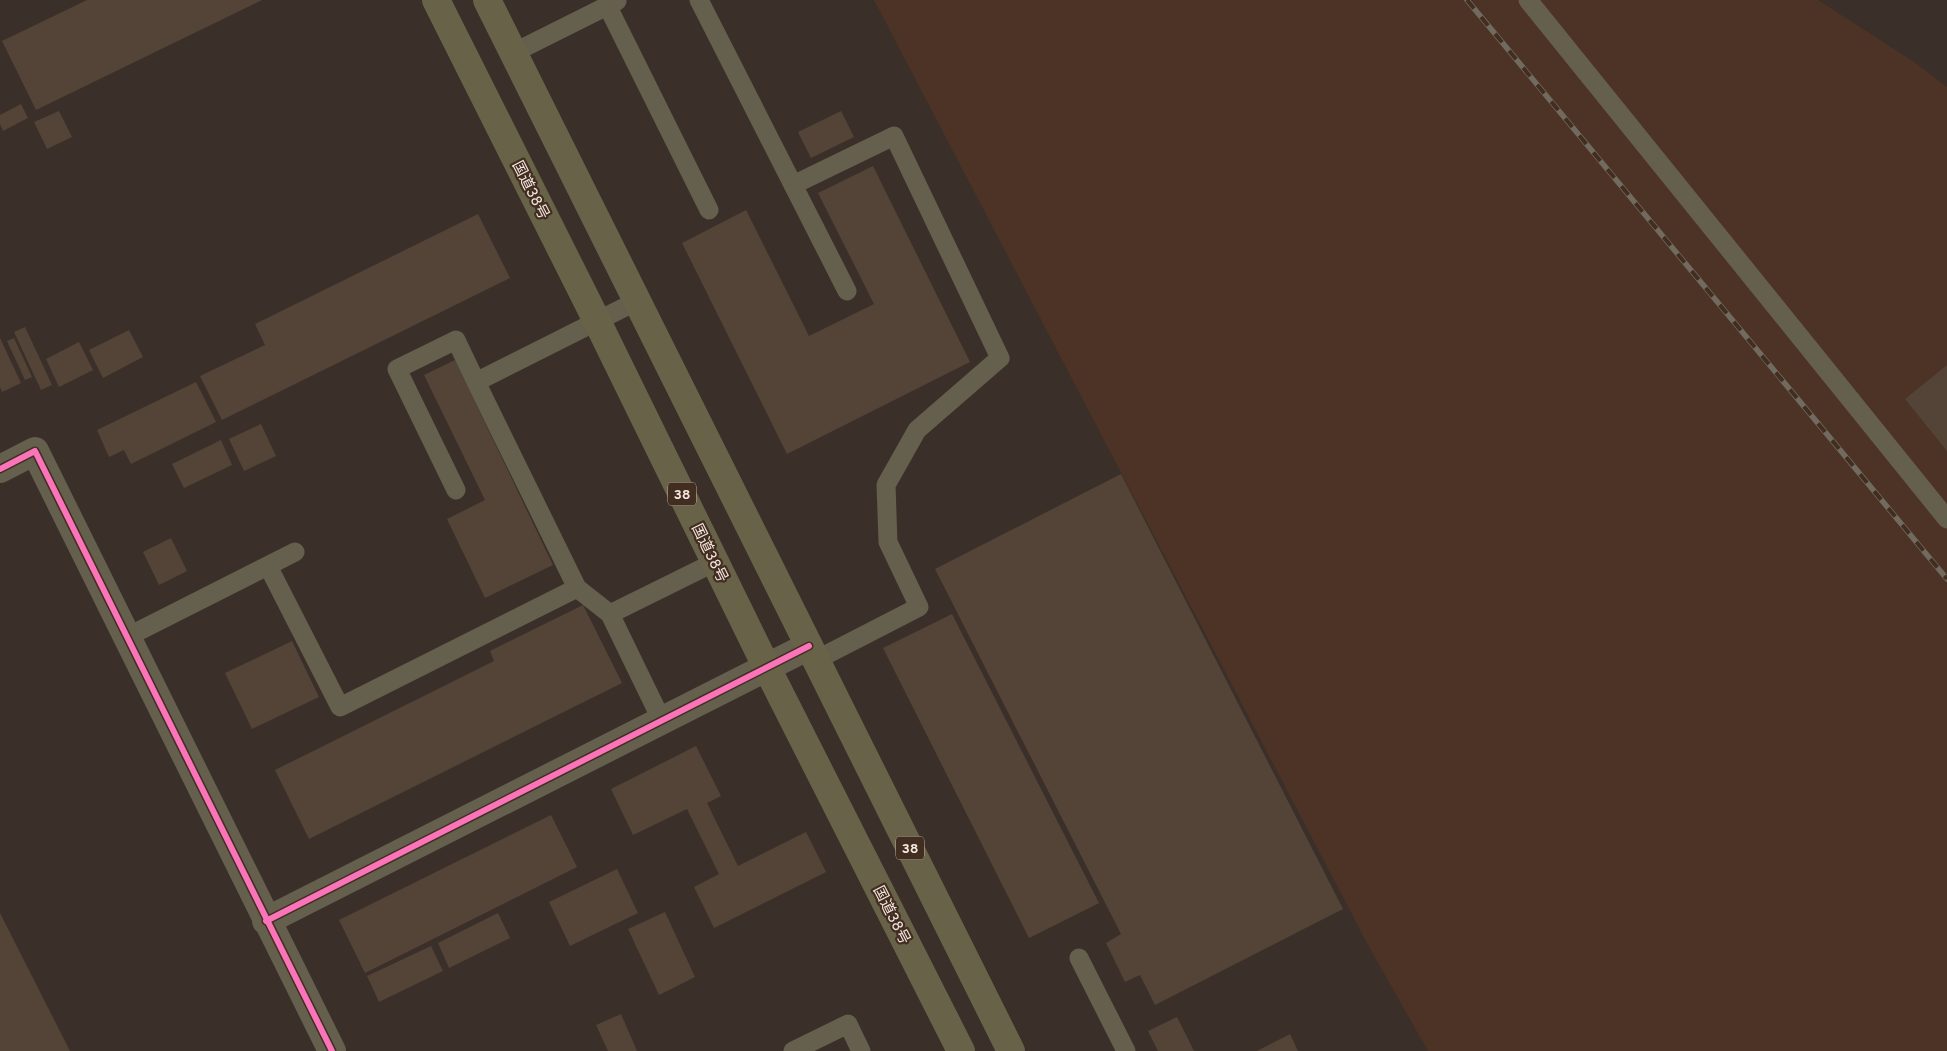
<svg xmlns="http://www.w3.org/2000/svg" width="1947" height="1051" viewBox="0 0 1947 1051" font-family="Overpass,'Noto Sans JP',sans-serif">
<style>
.built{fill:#4d3325}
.building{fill:#534437}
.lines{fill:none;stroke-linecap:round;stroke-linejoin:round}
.service{stroke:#655f4d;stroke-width:19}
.minor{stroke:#655f4d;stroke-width:28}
.trunk{stroke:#686348;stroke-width:28}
.rail-casing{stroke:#716b5f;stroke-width:5.5}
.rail{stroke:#422d21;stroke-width:4;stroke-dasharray:11;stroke-linecap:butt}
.cycleway-casing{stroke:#422d21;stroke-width:9}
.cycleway{stroke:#fb73b8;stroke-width:6}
.labels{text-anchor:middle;stroke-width:4.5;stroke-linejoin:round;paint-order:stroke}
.shield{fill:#422d21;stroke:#beaea5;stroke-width:1}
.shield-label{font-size:14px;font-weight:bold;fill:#f3e5dd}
.street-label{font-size:15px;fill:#f3e5dd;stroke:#422d21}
</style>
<rect width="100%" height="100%" fill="#3a2f29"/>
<!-- built -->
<path class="built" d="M874,0H1818L1914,62L1947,87V1051H1428L1368,945Z"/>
<!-- building -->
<path class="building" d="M87,0H262L36,110L2,41Z
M21,104L28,118L3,131L0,124V115Z
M59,111L72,137L47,149L34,122Z
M841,111L854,137L811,158L798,132Z
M873,166L970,362L787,454L682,243L746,210L809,336L874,304L818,193Z
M478,214L510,278L222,420L200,376L265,345L255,324Z
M25,327L52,385L41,390L14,332Z
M129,330L143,357L103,378L89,350Z
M0,338L21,383L2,392L0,387Z
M14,338L32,377L25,380L7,341Z
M79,342L93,370L59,387L46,359Z
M455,360L553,565L485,598L447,519L485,500L424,375Z
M1947,365V451L1905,399Z
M196,382L216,422L131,464L124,450L109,457L97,430Z
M261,424L276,456L244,471L229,439Z
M221,440L232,465L184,488L172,464Z
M1121,474L1343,909L1155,1005L1140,975L1125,982L1106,943L1121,934L935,569Z
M171,538L187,571L159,585L143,552Z
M583,605L622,683L309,839L275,770L494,661L490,651Z
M952,614L1099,903L1029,938L883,648Z
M292,641L319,697L252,729L225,673Z
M696,746L721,796L707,803L738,866L806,832L826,872L714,928L694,887L719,874L687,809L633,835L611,789Z
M551,815L577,867L365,973L339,920Z
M617,869L638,913L570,946L549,902Z
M665,912L695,977L659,995L628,929Z
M0,913L70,1051H0Z
M498,913L510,938L449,968L438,943Z
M431,946L443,971L379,1002L367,976Z
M621,1014L637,1051H608L596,1025Z
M1177,1017L1194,1051H1158L1148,1031Z
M1290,1034L1298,1051H1257Z"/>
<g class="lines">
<!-- service -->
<path class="service" d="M699,0L847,291
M1528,0L1947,519
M607,5L709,210
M513,53L617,1
M793,185L894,136L1000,358L917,430L886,485L888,542L919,607L816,660
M456,490L397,369L456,340L476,382
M268,566L340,707L577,588L476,382L637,301
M577,588L610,614
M127,637L295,552
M662,721L610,614L715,562
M1079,958L1126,1051
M793,1051L848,1024L861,1051"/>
<!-- minor -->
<path class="minor" d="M0,469L35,451L332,1051
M266,921L809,646"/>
<!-- trunk -->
<path class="trunk" d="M436,0L597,321L767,668L961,1051
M487,0L1011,1051"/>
<!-- rail casing -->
<g class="rail-casing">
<path id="rail" d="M1467,0L1947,579"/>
</g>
<!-- rail -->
<use href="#rail" class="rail"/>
<!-- cycleway casing -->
<g class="cycleway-casing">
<path id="cycleway" d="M0,469L35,451L332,1051
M266,921L809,646"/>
</g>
<!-- cycleway -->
<use href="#cycleway" class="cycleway"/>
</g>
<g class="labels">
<!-- shield labels -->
<g class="shield">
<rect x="668" y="482.5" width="28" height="23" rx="4"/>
<rect x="896" y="836.5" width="28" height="23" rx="4"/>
</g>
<g class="shield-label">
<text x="682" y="499">38</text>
<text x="910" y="853">38</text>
</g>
<!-- street labels -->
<g class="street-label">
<text transform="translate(531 190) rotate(63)" y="5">国道38号</text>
<text transform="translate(710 553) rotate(64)" y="5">国道38号</text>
<text transform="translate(892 915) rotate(63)" y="5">国道38号</text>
</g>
</g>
</svg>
